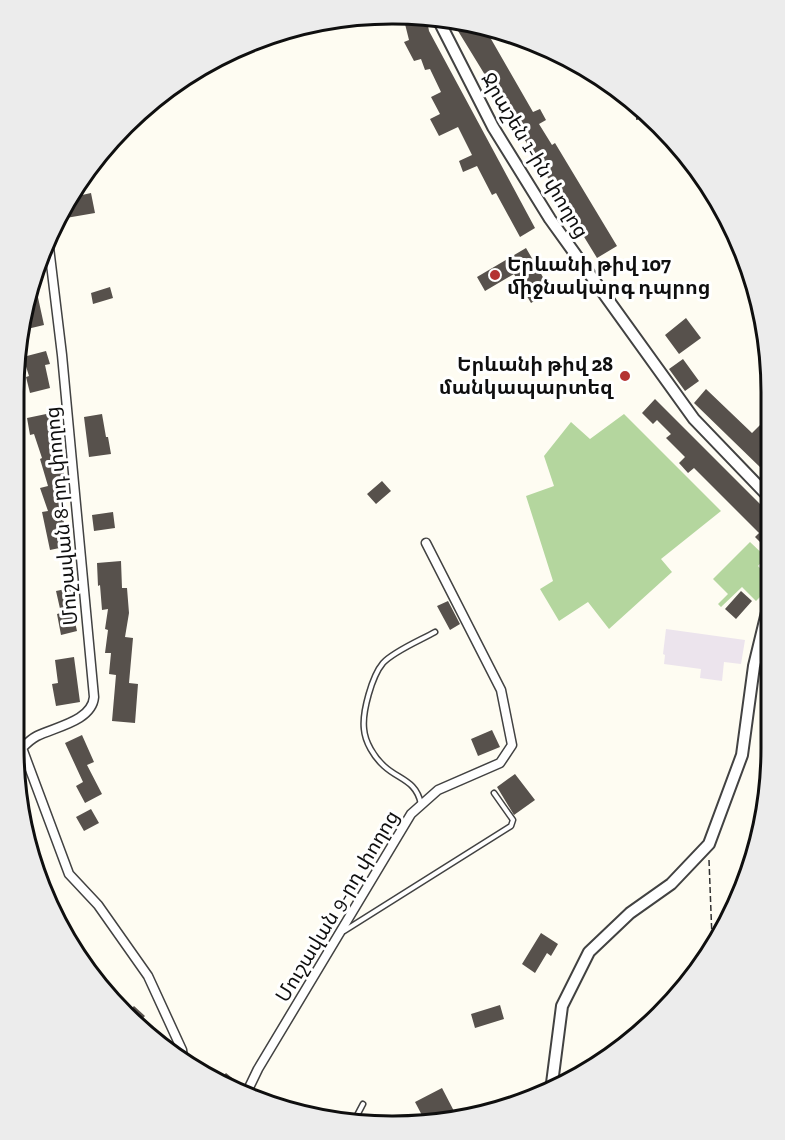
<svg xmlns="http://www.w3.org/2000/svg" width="785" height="1140" viewBox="0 0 785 1140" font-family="'Zilla Slab','Noto Sans Armenian',serif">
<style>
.industrial{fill:#ece4ed}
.forest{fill:#b4d69e}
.building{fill:#57514c}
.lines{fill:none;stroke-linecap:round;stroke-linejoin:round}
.service-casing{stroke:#424242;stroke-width:7}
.minor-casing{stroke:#424242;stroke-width:11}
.tertiary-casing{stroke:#424242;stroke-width:14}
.path{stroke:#313131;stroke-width:1.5;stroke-dasharray:6 3;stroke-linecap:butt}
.service{stroke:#fff;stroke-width:4}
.minor{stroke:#fff;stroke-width:8}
.tertiary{stroke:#fff;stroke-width:10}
.poi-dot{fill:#b43332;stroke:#fff;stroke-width:2}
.labels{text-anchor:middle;stroke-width:6;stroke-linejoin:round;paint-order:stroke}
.street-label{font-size:20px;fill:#0f0f0f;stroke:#fff}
.poi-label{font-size:20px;font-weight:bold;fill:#0f0f0f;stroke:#fff;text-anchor:start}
.rim{fill:none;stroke:#0f0f0f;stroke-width:3}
</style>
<rect width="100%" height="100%" fill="#fefcf2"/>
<!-- industrial -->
<path class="industrial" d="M666,629L745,640L741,664L724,662L722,681L700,678L701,669L664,664L665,655L663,654Z"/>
<!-- forest -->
<path class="forest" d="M624,414L721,511L661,559L672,572L609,629L588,602L559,621L540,589L553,581L526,496L554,486L544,456L571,422L590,439Z
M750,542L766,557L758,566L769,577V588L756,601L742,587L721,607L718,604L728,594L713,579Z"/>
<!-- building -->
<path class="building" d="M403,16L427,20L429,31L535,228L520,237L496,193L492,195L477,166L463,172L459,161L472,155L458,127L439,136L430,119L440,114L431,97L441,92L430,69L425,70L421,59L414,61L404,42L409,40Z
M455,26L487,32L533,112L540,109L546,120L539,124L552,145L555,143L617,246L597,258Z
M91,193L95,213L66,218L64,209L73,197Z
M526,248L551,291L531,303L514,274L485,291L477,277Z
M34,279L44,325L23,330L21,319Z
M110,287L113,298L93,304L91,293Z
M686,318L701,338L679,354L665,335Z
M46,351L50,364L45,365L50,388L30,393L26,377L29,376L23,357Z
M683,359L699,381L685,391L669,369Z
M706,389L752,433L766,419L767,474L694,403Z
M655,399L768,512V550L755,537L759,533L694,468L688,473L679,463L685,457L666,438L671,434L657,420L653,424L642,413Z
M51,413L55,430H53L65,478L58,481L65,502L60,504L69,546L50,550L42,512L48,511L40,488L48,486L40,459L42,458L34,434L30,435L27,418Z
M102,414L106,437H108L111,454L89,457L84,417Z
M382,481L391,491L376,504L367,494Z
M113,512L115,528L94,531L92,515Z
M121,561L122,588H127L129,613L125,637L133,638L129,683L138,684L135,723L112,721L116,675L109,674L111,653H105L108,630L105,629L108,609L102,610L100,585L98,586L97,563Z
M75,587L78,603L71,605L77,631L61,635L57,614L61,613L56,591Z
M741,591L752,601L736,619L725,609Z
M448,601L460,624L450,630L437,606Z
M74,657L80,702L56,706L52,684L58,683L55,660Z
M492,730L500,747L478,756L471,739Z
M82,735L94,762L87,765L102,794L85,803L76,786L83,782L65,743Z
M515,774L535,800L514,815L497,787Z
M91,809L99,823L84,831L76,817Z
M541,933L558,944L551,956L547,953L535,973L522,964Z
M500,1005L504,1019L475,1028L471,1014Z
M134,1006L145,1016L138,1023L127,1013Z
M226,1073L241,1085L236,1091L219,1080Z
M442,1088L455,1113L442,1120L425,1121L415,1102Z"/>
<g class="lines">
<!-- service casing -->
<g class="service-casing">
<path id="service" d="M421,804C416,780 399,780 384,766C374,757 365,742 364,729C362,712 372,676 383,663C394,651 421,640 435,632
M344,931L511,826L513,820L494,793
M353,1123L363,1104"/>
</g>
<!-- minor casing -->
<g class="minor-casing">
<path id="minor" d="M14,741L22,748L69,874L98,905L148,976L182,1050L183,1058
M22,748C26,744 31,739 37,736C55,727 92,721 94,697L62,355L48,239
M245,1096L258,1069L411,814L438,790L500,763L512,745L501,690L426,543"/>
</g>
<!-- tertiary casing -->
<g class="tertiary-casing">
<path id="tertiary" d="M440,23L493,127L550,219L694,419L767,495
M551,1091L562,1006L589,952L630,913L671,884L709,844L742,755L754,666L769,604"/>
</g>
<!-- path -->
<path class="path" d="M636,109L637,120
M709,860L712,938"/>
<!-- service -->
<use href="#service" class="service"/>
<!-- minor -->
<use href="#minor" class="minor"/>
<!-- tertiary -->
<use href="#tertiary" class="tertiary"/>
</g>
<!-- markers -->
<g class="poi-dot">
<circle cx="495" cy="275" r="6"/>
<circle cx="625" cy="376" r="6"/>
</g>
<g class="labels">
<!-- street labels -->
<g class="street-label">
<text transform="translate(535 155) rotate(59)" y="7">Ջրաշեն 1-ին փողոց</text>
<text transform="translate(61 516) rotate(-95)" y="7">Մուշավան 8-րդ փողոց</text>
<text transform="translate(337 906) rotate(-59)" y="7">Մուշավան 9-րդ փողոց</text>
</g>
<!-- poi labels -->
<g class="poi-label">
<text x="507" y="271">Երևանի թիվ 107<tspan x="507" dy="23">միջնակարգ դպրոց</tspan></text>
<text x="613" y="371" text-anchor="end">Երևանի թիվ 28<tspan x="613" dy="23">մանկապարտեզ</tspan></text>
</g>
</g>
<!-- crop -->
<path d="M0 0H785V1140H0ZM392 24H393A368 368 0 0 1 761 392V748A368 368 0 0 1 393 1116H392A368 368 0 0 1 24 748V392A368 368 0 0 1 392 24Z" fill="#ececec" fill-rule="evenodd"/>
<path class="rim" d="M392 24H393A368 368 0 0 1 761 392V748A368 368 0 0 1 393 1116H392A368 368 0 0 1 24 748V392A368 368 0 0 1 392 24Z"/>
</svg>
